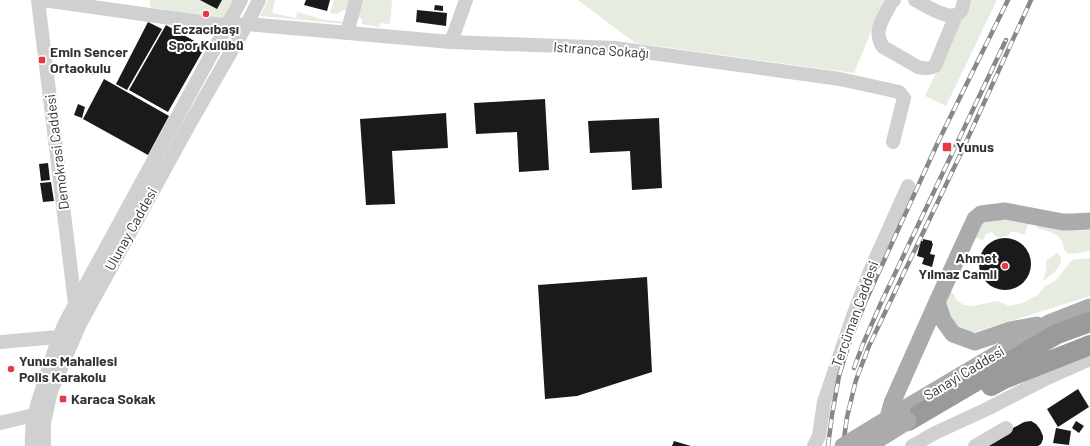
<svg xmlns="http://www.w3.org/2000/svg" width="1090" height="446" viewBox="0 0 1090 446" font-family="Barlow,sans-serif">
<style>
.green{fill:#e6ecdf}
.building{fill:#1a1a1a}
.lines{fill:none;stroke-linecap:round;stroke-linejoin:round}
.minor{stroke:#d0d0d0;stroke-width:14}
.major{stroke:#ababab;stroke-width:17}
.highway{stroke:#9a9a9a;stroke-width:20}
.rail-casing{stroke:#888;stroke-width:4.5}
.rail{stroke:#fff;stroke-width:3;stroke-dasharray:9;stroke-linecap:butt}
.major-bridge{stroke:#ababab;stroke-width:17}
.poi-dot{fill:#e63946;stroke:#fff;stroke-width:1.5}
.labels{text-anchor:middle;stroke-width:4;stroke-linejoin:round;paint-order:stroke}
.poi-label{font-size:14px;font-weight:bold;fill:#333;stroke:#fff;text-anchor:start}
.street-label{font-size:14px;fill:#333;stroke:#fff}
</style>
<rect width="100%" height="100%" fill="#fff"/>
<!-- green -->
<path class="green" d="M150,0H234L222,21L150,7Z
M268,0H275L272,13L296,18L297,12L325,20L346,22L345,24L260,16Z
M334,0H352L350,7L337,14L330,13Z
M362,0H392L390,24L380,23L379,27L362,24V19L357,17Z
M578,0H884L854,73L635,43Z
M971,0H997L946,106L925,96Z
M1001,219L1028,224L1025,235L1016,232H1010L1009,235L997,238L992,232L986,234L983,240L974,237C981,220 984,221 1001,219Z
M1037,225L1066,231H1075L1090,230V251C1085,251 1072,255 1067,253C1063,250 1064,245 1062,241C1057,232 1046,231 1037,228Z
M1057,253C1070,263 1049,277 1041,282C1046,276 1047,269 1046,261Z
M1090,258V296L969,334L954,327L944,302L949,291L954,294L956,300L964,305L973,306L998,301L1009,306L1022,303L1038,295L1044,287L1056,280L1072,260Z"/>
<!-- building -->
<path class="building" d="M200,0H222L217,9Z
M306,0H330L327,11L304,5Z
M435,5L443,6V11L434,10Z
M417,10L447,13L446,26L416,22Z
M148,22L162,29L127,90L116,84Z
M166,25L205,47L168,112L129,90Z
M92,66H101L100,75H92Z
M104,79L169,116L148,155L83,119Z
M545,99L549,170L519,172L517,132L476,134L474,103Z
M78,104L85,107L82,118L74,115Z
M446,113L448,148L392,151L395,204L366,205L360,119Z
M659,118L662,188L632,190L630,151L590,153L588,121Z
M48,163L50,180L41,181L39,164Z
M51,182L54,201L43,202L40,183Z
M979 264a26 26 0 1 1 52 0a26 26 0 1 1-52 0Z
M923,239L932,241V243L933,244L930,254L935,255L932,267L922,264L924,258L917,256L921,241H923Z
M647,277L652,372L577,396L545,399L538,285Z
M1078,389L1089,407L1058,427L1047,409Z
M1031,421L1036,424L1040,429L1043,436V439L1041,444L1038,446H981L1024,422Z
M1076,421L1084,426L1079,433L1072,428Z
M1056,428L1071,431L1069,445L1053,443Z
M674,441L691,446H672Z"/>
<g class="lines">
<!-- minor -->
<path class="minor" d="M38,0L75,304
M43,0L228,26L247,24L451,42L615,48L840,79L899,92L904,98L893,142
M894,0L891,3C884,18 872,31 883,47L918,67C925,69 929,69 935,66L956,15
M915,0C925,5 951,23 960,12C963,9 963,4 964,0
M347,33L356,0
M451,42L466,0
M0,342L58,337
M0,423L34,415
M32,446C30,423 38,402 45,380C51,360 57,340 66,321L241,0
M44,446V423L51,391L80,324L189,125L247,24L259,0
M814,446L819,436L824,402L852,319L870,271L908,186
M912,446L935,433L987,409L1047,378L1090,359
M975,446L1006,428"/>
<!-- major -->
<path class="major" d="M937,302L943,320L953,334L975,342L1010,330L1037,325
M902,410L1049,323L1090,307
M885,429L892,403L937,302L975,219L981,214L1005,211L1063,222H1073L1090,221"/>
<!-- highway -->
<path class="highway" d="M991,386L1004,379L1090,345
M908,421L1057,334L1090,322"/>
<!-- rail casing -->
<g class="rail-casing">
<path id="rail" d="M854,368L863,344L881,303L1006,40
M828,446L832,415L839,376L850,340L867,298L939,140L1008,0
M843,446L847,417L856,380L869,346L962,151L1031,0"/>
</g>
<!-- rail -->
<use href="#rail" class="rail"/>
<!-- major-bridge -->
<path class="major-bridge" d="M843,446L902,410
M868,446L908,421"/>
</g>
<!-- markers -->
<g class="poi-dot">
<circle cx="206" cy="14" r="4"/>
<rect x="38" y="56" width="8" height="8" rx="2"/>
<rect x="942" y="142" width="10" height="10" rx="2"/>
<circle cx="1005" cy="266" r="4"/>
<circle cx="11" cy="369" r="4"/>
<rect x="59" y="395" width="8" height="8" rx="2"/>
</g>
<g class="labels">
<!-- poi labels -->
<g class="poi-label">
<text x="206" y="34" text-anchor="middle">Eczacıbaşı<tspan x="206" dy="16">Spor Kulübü</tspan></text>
<text x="50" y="57">Emin Sencer<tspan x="50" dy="16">Ortaokulu</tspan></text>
<text x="956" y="152">Yunus</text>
<text x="997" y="263" text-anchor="end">Ahmet<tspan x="997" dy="16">Yılmaz Camii</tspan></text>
<text x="19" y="366">Yunus Mahallesi<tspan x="19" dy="16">Polis Karakolu</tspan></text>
<text x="71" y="404">Karaca Sokak</text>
</g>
<!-- street labels -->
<g class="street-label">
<text transform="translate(601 50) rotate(4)" y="5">Istıranca Sokağı</text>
<text transform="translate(57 152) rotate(-97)" y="5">Demokrasi Caddesi</text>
<text transform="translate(131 229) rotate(-61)" y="5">Ulunay Caddesi</text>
<text transform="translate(855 314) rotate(-70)" y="5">Tercüman Caddesi</text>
<text transform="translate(964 373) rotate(-31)" y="5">Sanayi Caddesi</text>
</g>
</g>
</svg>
